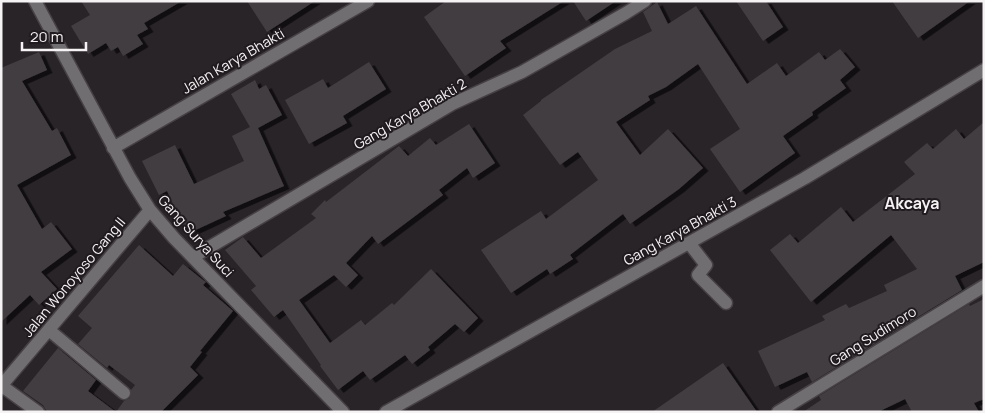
<svg xmlns="http://www.w3.org/2000/svg" width="985" height="413" viewBox="0 0 985 413" font-family="Manrope,sans-serif">
<style>
.building{fill:#423d41;filter:url(#shadow)}
.lines{fill:none;stroke-linecap:round;stroke-linejoin:round}
.minor-casing{stroke:#464145;stroke-width:15}
.minor{stroke:#716e71;stroke-width:12}
.labels{text-anchor:middle;stroke-width:4;stroke-linejoin:round;paint-order:stroke}
.street-label{font-size:14px;fill:#f6f3f5;stroke:#201b1f}
.quarter-label{font-size:16px;font-weight:bold;fill:#f6f3f5;stroke:#201b1f}
</style>
<defs>
<filter id="shadow"><feDropShadow dx="5.5" dy="3" stdDeviation="0" flood-color="#0009"/></filter>
</defs>
<rect width="100%" height="100%" fill="#292428"/>
<!-- building -->
<path class="building" d="M81,1H182L144,23L148,29L137,35L143,44L123,56L118,47L111,51L106,43L88,54L71,26L90,15Z
M247,1H315L267,32Z
M446,1H564L500,41L506,48L465,76L424,17Z
M573,1H616L586,21Z
M736,1H766L783,27L763,41Z
M892,1H970L918,38Z
M657,2L668,24L696,6L747,84L777,63L786,76L819,52L825,60L840,49L855,67L840,80L846,88L812,112L813,115L783,136L795,153L740,192L710,149L740,129L698,64L666,87L648,96L650,100L616,122L640,155L668,129L703,168L679,189L630,224L623,214L570,255L573,259L550,274L547,269L511,293L481,250L541,211L546,219L598,180L578,152L560,165L523,115L541,101V100L615,49L652,31L643,12Z
M39,52L47,70L22,81L52,131L57,128L71,155L17,185L42,229L51,222L72,249L41,272L57,289L39,305L30,295L1,322V68Z
M369,62L386,89L343,116L347,123L309,144L285,100L323,79L328,88Z
M255,80L259,89L266,85L282,115L258,128L284,186L223,212L226,216L187,234L167,191L159,195L142,161L175,145L194,184L244,161L232,136L250,127L231,94Z
M984,122V262L955,276L962,290L812,382L807,372L775,387L758,351L825,320L822,316L846,304L849,308L887,291L884,285L917,269L891,235L811,302L770,250L790,234L798,243L841,207L853,222L915,174L904,162L927,143L933,149L956,129L964,139Z
M469,124L495,163L473,178L467,168L439,190L443,195L378,244L372,236L346,263L358,275L346,287L334,275L299,300L330,343L361,320L365,325L392,303L394,305L431,269L478,318L464,332L455,324L428,347L430,350L412,364L405,355L370,380L363,371L338,390L320,366L321,365L283,310L274,317L251,290L256,286L225,250L243,237L261,258L316,218L311,214L325,200L326,202L399,146L408,156L430,138L436,145Z
M139,245L173,276L183,264L203,280L206,282L203,285L233,311L200,351L202,352L190,367L198,375L161,412H116L124,401L130,398L131,390L135,385L109,365L107,368L78,344L92,328L78,316Z
M984,299V399L974,403L979,412H912L905,399L878,412H803L821,400L819,396L969,304L970,306Z
M58,348L96,380L88,391L116,412H47L43,405L23,391Z
M723,363L757,412H652Z"/>
<g class="lines">
<!-- minor casing -->
<g class="minor-casing">
<path id="minor" d="M35,1L130,178L150,210L174,238L343,412
M113,148L368,1
M689,243L706,265L698,275L726,303
M193,257L452,104L522,72L626,13L645,1
M49,330L124,393
M1,386L150,210
M2,386L38,412
M386,412L805,178L984,70
M778,412L984,286"/>
</g>
<!-- minor -->
<use href="#minor" class="minor"/>
</g>
<g class="labels">
<!-- street labels -->
<g class="street-label">
<text transform="translate(233 61) rotate(-30)" y="5">Jalan Karya Bhakti</text>
<text transform="translate(410 114) rotate(-30)" y="5">Gang Karya Bhakti 2</text>
<text transform="translate(680 231) rotate(-29)" y="5">Gang Karya Bhakti 3</text>
<text transform="translate(196 236) rotate(48)" y="5">Gang Surya Suci</text>
<text transform="translate(74 277) rotate(-50)" y="5">Jalan Wonoyoso Gang II</text>
<text transform="translate(873 336) rotate(-32)" y="5">Gang Sudimoro</text>
</g>
<!-- quarter labels -->
<g class="quarter-label">
<text x="912" y="209">Akcaya</text>
</g>
</g>
<!-- border -->
<rect width="985" height="413" fill="none" stroke="#f6f3f5" stroke-width="5"/>
<!-- scale -->
<path d="M22 42v8h64v-8" fill="none" stroke="#f6f3f5" stroke-width="2.5"/>
<text x="30" y="42" font-size="15" fill="#f6f3f5" stroke="#201b1f" stroke-width="4" paint-order="stroke">20 m</text>
</svg>
